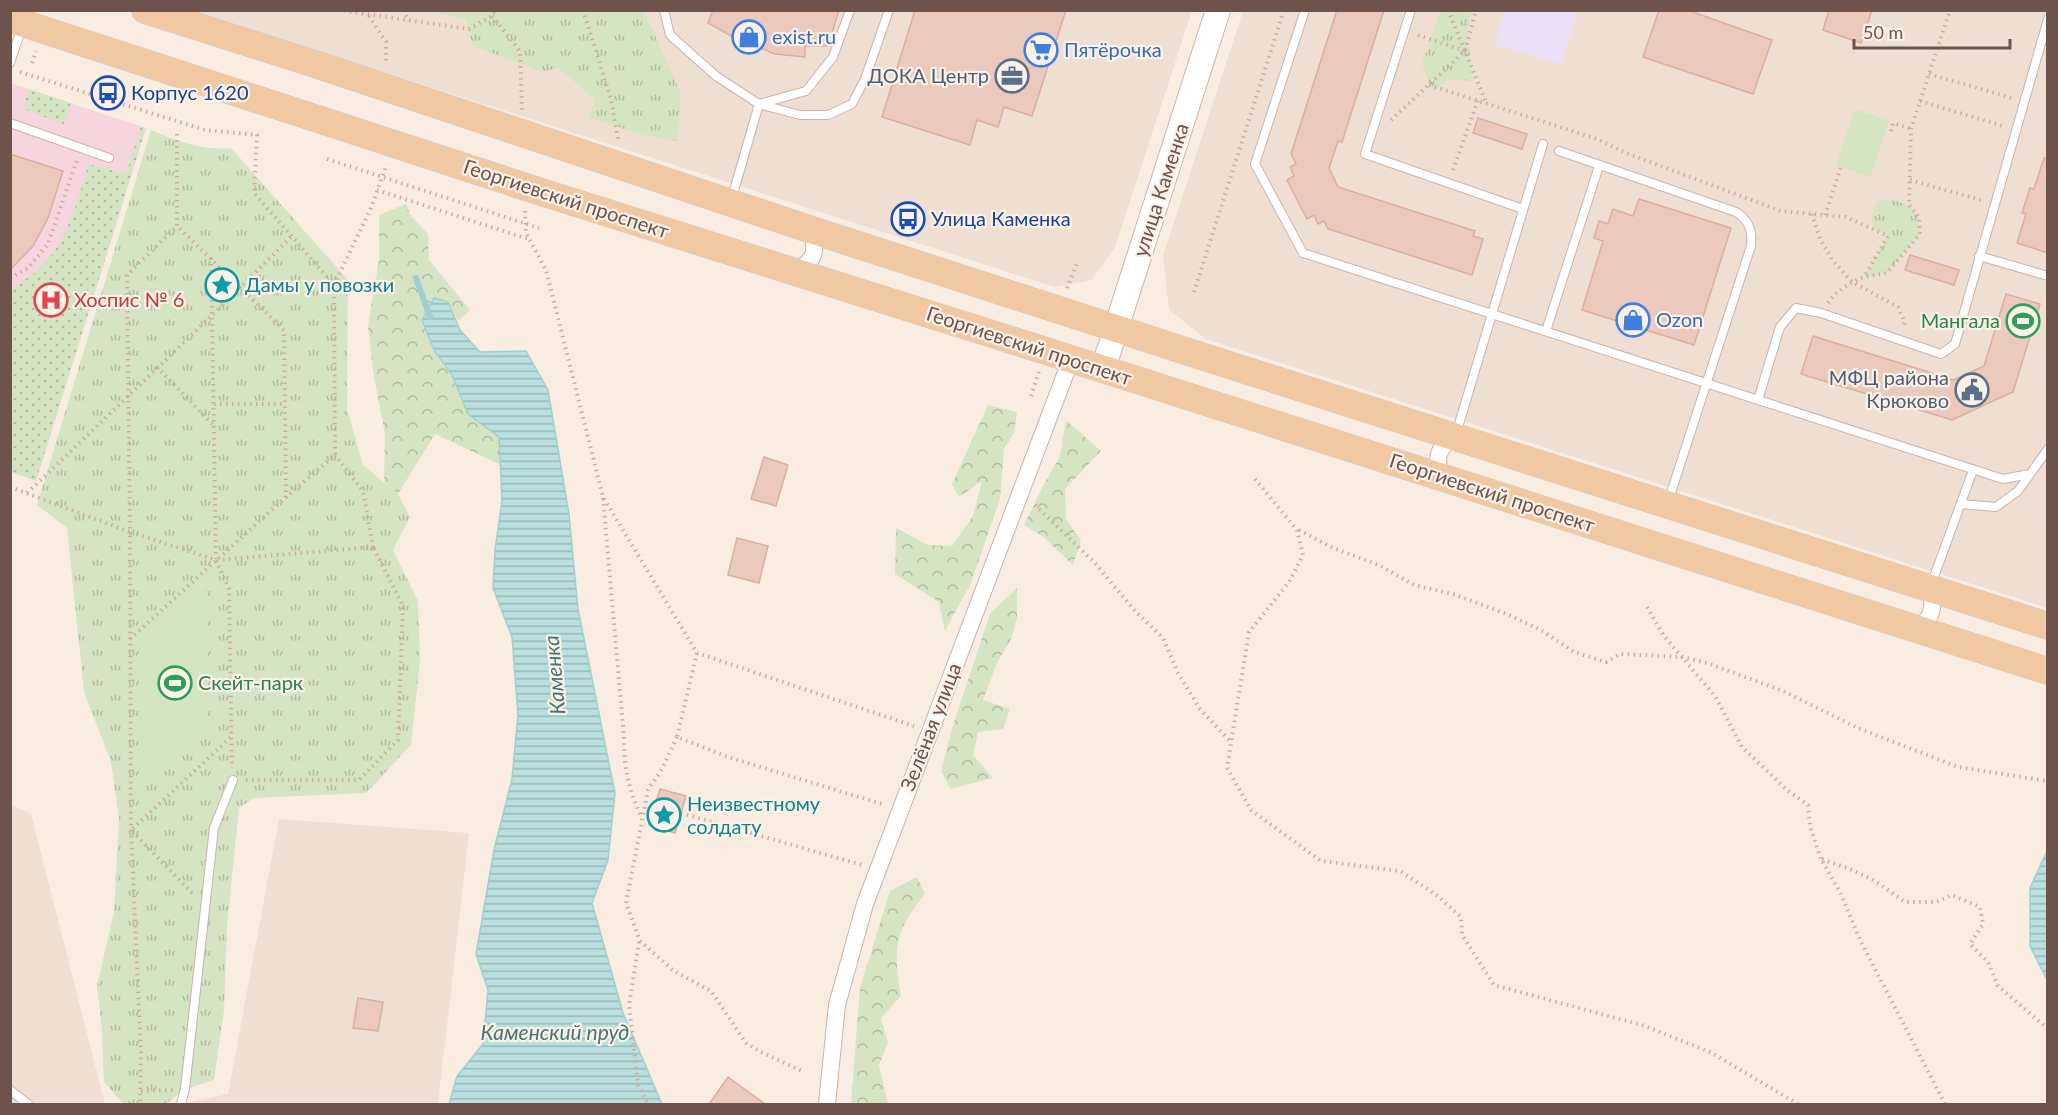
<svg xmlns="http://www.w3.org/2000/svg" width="2058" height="1115" viewBox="0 0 2058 1115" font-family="Lato,sans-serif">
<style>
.residential{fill:#efded2}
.education{fill:#eadff5}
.medical{fill:#f5d6de}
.grass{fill:url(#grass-dots)}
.forest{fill:url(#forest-crowns)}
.park{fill:url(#park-tufts)}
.pitch{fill:#d5e4c3}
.water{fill:url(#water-rules);stroke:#a1cfd0;stroke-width:1.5}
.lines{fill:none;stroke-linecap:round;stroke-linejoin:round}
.stream{stroke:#a1cfd0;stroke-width:6}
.building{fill:#ebc9bd;stroke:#dbaea0;stroke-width:1.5}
.service-casing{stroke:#c8b4ab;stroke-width:10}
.minor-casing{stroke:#c8b4ab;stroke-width:18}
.secondary-casing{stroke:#cdb5ab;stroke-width:26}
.primary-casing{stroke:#d3cbc9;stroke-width:28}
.path{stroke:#cfaca1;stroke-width:4;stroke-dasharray:1.5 4.5;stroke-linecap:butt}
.service{stroke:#fff;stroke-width:8}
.minor{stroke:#fff;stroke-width:16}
.secondary{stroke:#fff;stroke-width:24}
.primary{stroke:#f0c8a2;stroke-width:27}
.primary-bridge-casing{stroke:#d3cbc9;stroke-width:28;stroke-linecap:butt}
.path-bridge{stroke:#cfaca1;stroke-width:4;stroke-dasharray:1.5 4.5;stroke-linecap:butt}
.primary-bridge{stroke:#f0c8a2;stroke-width:27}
.labels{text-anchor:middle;stroke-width:4.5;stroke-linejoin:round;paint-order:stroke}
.shop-label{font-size:20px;fill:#366cbe;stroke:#fcf1e7;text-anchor:start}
.service-label{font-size:20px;fill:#4e5e75;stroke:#fcf1e7;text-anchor:end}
.transit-label{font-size:20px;fill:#164399;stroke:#fcf1e7;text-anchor:start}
.street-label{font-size:20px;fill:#6d534c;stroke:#fcf1e7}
.culture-label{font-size:20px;fill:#0d838f;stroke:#fcf1e7;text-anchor:start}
.health-label{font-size:20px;fill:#be3a42;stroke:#fcf1e7;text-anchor:start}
.leisure-label{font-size:20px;fill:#27864d;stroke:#fcf1e7;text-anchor:end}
.water-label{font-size:21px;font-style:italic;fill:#467677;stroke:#fcf1e7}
</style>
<defs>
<pattern id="grass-dots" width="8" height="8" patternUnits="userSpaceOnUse" patternTransform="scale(1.5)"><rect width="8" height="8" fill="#d5e4c3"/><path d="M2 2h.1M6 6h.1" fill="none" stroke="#b1bba1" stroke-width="1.8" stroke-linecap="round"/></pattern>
<pattern id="forest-crowns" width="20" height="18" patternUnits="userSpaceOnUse" patternTransform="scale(1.5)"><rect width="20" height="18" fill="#d5e4c3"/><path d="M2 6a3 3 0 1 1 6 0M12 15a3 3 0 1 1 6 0" fill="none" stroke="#b1bba1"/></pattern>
<pattern id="park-tufts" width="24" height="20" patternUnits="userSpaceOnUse" patternTransform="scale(1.5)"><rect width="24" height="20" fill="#d5e4c3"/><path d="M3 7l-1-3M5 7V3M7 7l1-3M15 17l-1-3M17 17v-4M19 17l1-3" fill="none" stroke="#b1bba1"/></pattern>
<pattern id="water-rules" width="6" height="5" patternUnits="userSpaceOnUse" patternTransform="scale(1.5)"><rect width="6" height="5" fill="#b9dfdf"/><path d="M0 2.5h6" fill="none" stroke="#9bb7b7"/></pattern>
</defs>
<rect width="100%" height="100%" fill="#f9ede2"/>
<!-- residential -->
<path class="residential" d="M193,11H1192L1115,247L1092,280L1055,287Z
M1243,11H2047V608L1206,339L1169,310L1163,256Z
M11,805L31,814L105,1104H11Z
M279,819L469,833L438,1104H180L228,1094Z"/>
<!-- education -->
<path class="education" d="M1505,11H1578L1561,64L1495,45Z"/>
<!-- medical -->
<path class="medical" d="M10,83L146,128L36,481L11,472Z"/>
<!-- grass -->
<path class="grass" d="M29,89L71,103L64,124L23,109Z
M141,126L146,128L36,481L11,472V288C65,259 71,218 89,164L126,174Z"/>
<!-- forest -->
<path class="forest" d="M406,204L411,216L428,234L429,260L470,310L458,321L448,302L434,350L452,375L468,414L499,437V464L435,434L398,494L384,482L385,434L373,371L368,326L379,259V215Z
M988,405L1017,412L1014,433L1004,449L1000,499L971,583L945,631L939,602L895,574L896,528L928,545L952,546L973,516L982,481L959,497L952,484Z
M1066,420L1101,451L1065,489L1066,519L1081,541L1073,565L1042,536L1024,525L1043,486L1060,456Z
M1017,588V618L1011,639L997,663L983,700L1010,709L1003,729L978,732L973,755L993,778L950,789L941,771L953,725L990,614Z
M917,877L925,894C894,931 893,950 901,996L881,1018L888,1043L879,1065L888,1104H851L860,988L890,891Z"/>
<!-- park -->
<path class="park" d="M429,11H644L681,93L678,141L643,135L588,117L595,100L559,68L541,72L472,45L466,20Z
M1440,11H1472L1467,30L1473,81L1448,79L1433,92L1422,64Z
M151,130C176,141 204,151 231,148L348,280L347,409L363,465L398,494L410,517L393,550L418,601L420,660L411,745L366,793L254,798L239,808L227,927L224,1011L214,1080L185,1089L166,1104H123L104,1082L102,1031L97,986L114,912L119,818L111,762L84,692L67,528L37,505Z
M1894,200C1916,208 1919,211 1920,234L1887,273L1864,277L1888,236L1874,229L1871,215L1877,201Z"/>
<!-- pitch -->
<path class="pitch" d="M1855,109L1889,121L1870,177L1836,165Z
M199,586H203L208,594V725L206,729L158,774L146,771L143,765L141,640L144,635Z"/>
<!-- water -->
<path class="water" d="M434,298L448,302L460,330L480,352L526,351L548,390L569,514L578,609L615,793L608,860L592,903L623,1013L662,1104H449L457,1076L483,1044L488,990L476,954L494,850L512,779L518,715L512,637L493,588L495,550L502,501L499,437L468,414L452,375L434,350L422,320Z
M2047,851V980L2030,946V888Z"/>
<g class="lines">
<!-- stream -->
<path class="stream" d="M416,278L430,317"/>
</g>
<!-- building -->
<path class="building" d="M713,10H839L828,46H805V57L775,54L733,37L708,23Z
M915,10H1066L1032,116L1004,107L998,127L977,120L970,145L882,117Z
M1337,10H1384L1342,142L1338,141L1329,168L1338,187L1475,231L1473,236L1483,239L1472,275L1328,229L1324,221L1318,224L1314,215L1307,219L1287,180L1294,176L1290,167L1296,164L1291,154Z
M1659,10H1687L1772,40L1753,94L1643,57Z
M1829,10H1872L1861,43L1823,30Z
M1478,118L1527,134L1522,149L1473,133Z
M10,154L63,171L48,218L33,246L10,270Z
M2044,158H2048V253L2017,243L2026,214L2022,213L2030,188L2034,189Z
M1639,199L1731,228L1694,345L1582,310L1603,241L1594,238L1599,221L1608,224L1613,209L1633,216Z
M1910,255L1959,270L1954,285L1905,270Z
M2006,294L2040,304L2013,392L1952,420L1801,374L1813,336L1954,380L1984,366Z
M764,457L788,465L776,506L751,499Z
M737,538L768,546L759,583L728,575Z
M660,789L686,796L675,833L649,825Z
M358,998L383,1002L378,1031L353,1028Z
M728,1077L765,1104H709Z"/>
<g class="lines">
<!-- service casing -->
<g class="service-casing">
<path id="service" d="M664,10L670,35L716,76L759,104L800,115H828L852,104L865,79L889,10
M1305,10L1255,164L1303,253L2003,479L2030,474
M1411,10L1365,154L1523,209
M10,63L22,27
M10,123L109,158
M1559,151L1736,212C1749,220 1753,231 1751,246L1668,502
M731,201L759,104L806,91L833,57L850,10
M1979,256L2048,276
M1546,331L1599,166
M1758,400L1780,327L1796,308L1821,313L1941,354L1955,344L2048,19
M1456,434L1543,144
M1961,504L1996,507L2018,491L2048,449
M1931,585L1973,470
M10,1090L28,1104
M181,1104L185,1089L214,828L233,780"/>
</g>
<!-- minor casing -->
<g class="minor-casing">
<path id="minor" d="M793,270C815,265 819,248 809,229
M1443,478C1434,460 1437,447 1455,437
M1914,628C1932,622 1936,606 1929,588
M827,1104L837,1005L865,904L1071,359"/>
</g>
<!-- secondary casing -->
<g class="secondary-casing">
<path id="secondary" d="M1103,369L1218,10"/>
</g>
<!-- primary casing -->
<g class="primary-casing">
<path id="primary" d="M145,10L321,66
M10,19L324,121
M531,136L809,229L1204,357L2048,626
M535,190L1046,351L2048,671"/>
</g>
<!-- path -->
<path class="path" d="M338,10L469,29L492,16L495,10
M403,10L409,21
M583,10L611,99L618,140
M1448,10L1486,102
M369,16L386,42V64
M492,16L520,51L522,110
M1418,35L1465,51
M32,63L36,51
M20,72L205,130L257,135L254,193L334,285L335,455L286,497
M1929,74L2012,98
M1429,85L1597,139L1626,153L1781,211L1846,217L1888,236L1864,277
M1920,101L2003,126
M1391,120L1465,51L1476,10
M1891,131L1893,123L1911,129
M177,134V226L127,275L130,532L216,560L229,589L232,768
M1453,170L1478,100
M1910,180L1984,201
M377,190L528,239
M525,211L526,233L546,270L603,497L697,653L914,726
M1812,214L1820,239L1833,261L1852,282L1898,307L1905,322L1903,328
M1825,215L1841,167
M211,258L216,559
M10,278L28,268L48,244L77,160
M334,285L371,208L387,164
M1067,288L1078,261
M1194,292L1284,10
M1828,303L1835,294L1852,282L1864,277L1887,273L1920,234L1919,217L1909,205L1911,129L1950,10
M157,367L214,426
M1031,396L1039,372
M214,404H284
M1255,479L1297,530L1303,555L1289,582L1249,632L1227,768L1251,810L1321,861L1400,871L1438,896L1461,917L1462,935L1494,985L1642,1025L1710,1052L1798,1104
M10,487L130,532L131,830L141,1053L140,1104
M27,493C116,408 205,323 292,236
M603,498L624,737C624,769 628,787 641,816
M1035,505L1094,562L1135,611L1163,638L1178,673L1200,709L1231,742
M1299,530L1333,548L1379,565L1414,585L1456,595L1504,613L1541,630L1574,652L1606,662L1620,654L1682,657L1707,663L1783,691L1858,728L1958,767L2048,781
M217,560L373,547L363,491L335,455
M1647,607L1664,636L1715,696L1742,747L1787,790L1808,805L1810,826L1821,859
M130,639L286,497L284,330L177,226
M697,653L677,737L731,758L885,805
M677,737L662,769L648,790L626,903L640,941L674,971L711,991L746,1043L761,1052L802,1071
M246,780H359L398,740L403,606L373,547
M681,813L862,865
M192,893L131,830L231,737
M639,942L629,1005L638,1085L648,1104
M141,1091L173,1090
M1945,1104L1861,942L1840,892L1821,859L1850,869L1875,881L1905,902H1936L1952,895L1980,907L1983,924L1970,944L1988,962L1998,986L2048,1029"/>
<!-- service -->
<use href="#service" class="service"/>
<!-- minor -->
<use href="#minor" class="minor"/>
<!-- secondary -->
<use href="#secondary" class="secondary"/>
<!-- primary -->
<use href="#primary" class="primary"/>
<!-- primary-bridge casing -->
<g class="primary-bridge-casing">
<path id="primary-bridge" d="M321,66L531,136
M324,121L535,190"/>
</g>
<!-- path-bridge -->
<path class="path-bridge" d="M327,159L539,228"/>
<!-- primary-bridge -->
<use href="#primary-bridge" class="primary-bridge"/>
</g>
<!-- icons -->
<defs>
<g id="shop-ring" transform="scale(1.725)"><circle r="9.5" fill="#fcf1e7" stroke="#3f7fe0" stroke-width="1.5"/><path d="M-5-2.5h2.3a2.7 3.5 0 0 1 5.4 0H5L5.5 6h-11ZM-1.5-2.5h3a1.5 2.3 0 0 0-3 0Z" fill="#3f7fe0"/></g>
<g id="supermarket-ring" transform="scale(1.725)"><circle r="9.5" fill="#fcf1e7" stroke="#3f7fe0" stroke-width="1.5"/><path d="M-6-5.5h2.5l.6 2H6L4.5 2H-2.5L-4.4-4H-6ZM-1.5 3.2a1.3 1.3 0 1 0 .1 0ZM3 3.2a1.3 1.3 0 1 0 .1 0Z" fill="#3f7fe0"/></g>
<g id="office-ring" transform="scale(1.725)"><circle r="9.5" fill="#fcf1e7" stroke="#5c6f8a" stroke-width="1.5"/><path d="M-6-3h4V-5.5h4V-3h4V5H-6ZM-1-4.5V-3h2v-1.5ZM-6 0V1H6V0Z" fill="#5c6f8a"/></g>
<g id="bus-ring" transform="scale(1.725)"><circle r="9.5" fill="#fcf1e7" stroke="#1a4fb4" stroke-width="1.5"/><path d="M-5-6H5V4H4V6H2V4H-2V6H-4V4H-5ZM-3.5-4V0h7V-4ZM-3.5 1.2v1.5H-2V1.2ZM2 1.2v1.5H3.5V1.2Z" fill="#1a4fb4"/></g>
<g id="sight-ring" transform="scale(1.725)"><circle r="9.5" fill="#fcf1e7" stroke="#0f9aa8" stroke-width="1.5"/><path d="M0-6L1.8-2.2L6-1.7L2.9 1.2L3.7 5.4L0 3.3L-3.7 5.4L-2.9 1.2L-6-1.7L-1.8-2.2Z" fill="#0f9aa8"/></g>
<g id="hospital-ring" transform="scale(1.725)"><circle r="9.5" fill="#fcf1e7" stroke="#e0444e" stroke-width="1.5"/><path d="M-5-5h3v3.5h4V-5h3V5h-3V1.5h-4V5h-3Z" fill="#e0444e"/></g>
<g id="stadium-ring" transform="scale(1.725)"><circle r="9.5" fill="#fcf1e7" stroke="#2e9e5b" stroke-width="1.5"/><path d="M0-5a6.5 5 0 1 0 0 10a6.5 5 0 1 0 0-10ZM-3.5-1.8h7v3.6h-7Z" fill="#2e9e5b"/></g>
<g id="civic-ring" transform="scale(1.725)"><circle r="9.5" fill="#fcf1e7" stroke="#5c6f8a" stroke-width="1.5"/><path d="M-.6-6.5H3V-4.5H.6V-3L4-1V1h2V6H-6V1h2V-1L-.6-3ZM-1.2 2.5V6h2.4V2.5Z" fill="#5c6f8a"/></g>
</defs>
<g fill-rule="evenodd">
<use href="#shop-ring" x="749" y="37"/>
<use href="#supermarket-ring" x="1041" y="50"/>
<use href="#office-ring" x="1012" y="76"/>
<use href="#bus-ring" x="108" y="93"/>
<use href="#bus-ring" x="908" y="219"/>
<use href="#sight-ring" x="222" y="285"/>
<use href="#hospital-ring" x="51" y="300"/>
<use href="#shop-ring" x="1633" y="320"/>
<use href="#stadium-ring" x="2023" y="321"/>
<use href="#civic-ring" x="1972" y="390"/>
<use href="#stadium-ring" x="175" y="683"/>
<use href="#sight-ring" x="664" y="815"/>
</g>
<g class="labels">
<!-- shop labels -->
<g class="shop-label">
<text x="772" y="44">exist.ru</text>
<text x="1064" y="57">Пятёрочка</text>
<text x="1656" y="327">Ozon</text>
</g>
<!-- service labels -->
<g class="service-label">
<text x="989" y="83">ДОКА Центр</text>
<text x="1949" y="385">МФЦ района<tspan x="1949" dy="23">Крюково</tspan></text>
</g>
<!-- transit labels -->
<g class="transit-label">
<text x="131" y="100">Корпус 1620</text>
<text x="931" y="226">Улица Каменка</text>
</g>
<!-- street labels -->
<g class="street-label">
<text transform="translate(1161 190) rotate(-72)" y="7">улица Каменка</text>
<text transform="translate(566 199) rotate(18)" y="7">Георгиевский проспект</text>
<text transform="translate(1029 346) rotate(18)" y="7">Георгиевский проспект</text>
<text transform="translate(1492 493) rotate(18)" y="7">Георгиевский проспект</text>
<text transform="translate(931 727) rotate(-69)" y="7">Зелёная улица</text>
</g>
<!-- culture labels -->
<g class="culture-label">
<text x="245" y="292">Дамы у повозки</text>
<text x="687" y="811">Неизвестному<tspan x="687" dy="23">солдату</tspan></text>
</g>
<!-- health labels -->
<g class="health-label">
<text x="74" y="307">Хоспис № 6</text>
</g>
<!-- leisure labels -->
<g class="leisure-label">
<text x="2000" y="328">Мангала</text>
<text x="198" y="690" text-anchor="start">Скейт-парк</text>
</g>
<!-- water labels -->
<g class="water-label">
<text transform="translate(555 675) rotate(-95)" y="7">Каменка</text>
<text x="555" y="1040">Каменский пруд</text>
</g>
</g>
<!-- border -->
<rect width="2058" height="1115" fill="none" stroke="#6d534c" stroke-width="24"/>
<!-- scale -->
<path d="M1854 39v9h156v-9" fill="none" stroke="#6d534c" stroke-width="3"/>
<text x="1863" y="39" font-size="18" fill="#6d534c" stroke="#fcf1e7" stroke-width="4.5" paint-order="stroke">50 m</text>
</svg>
